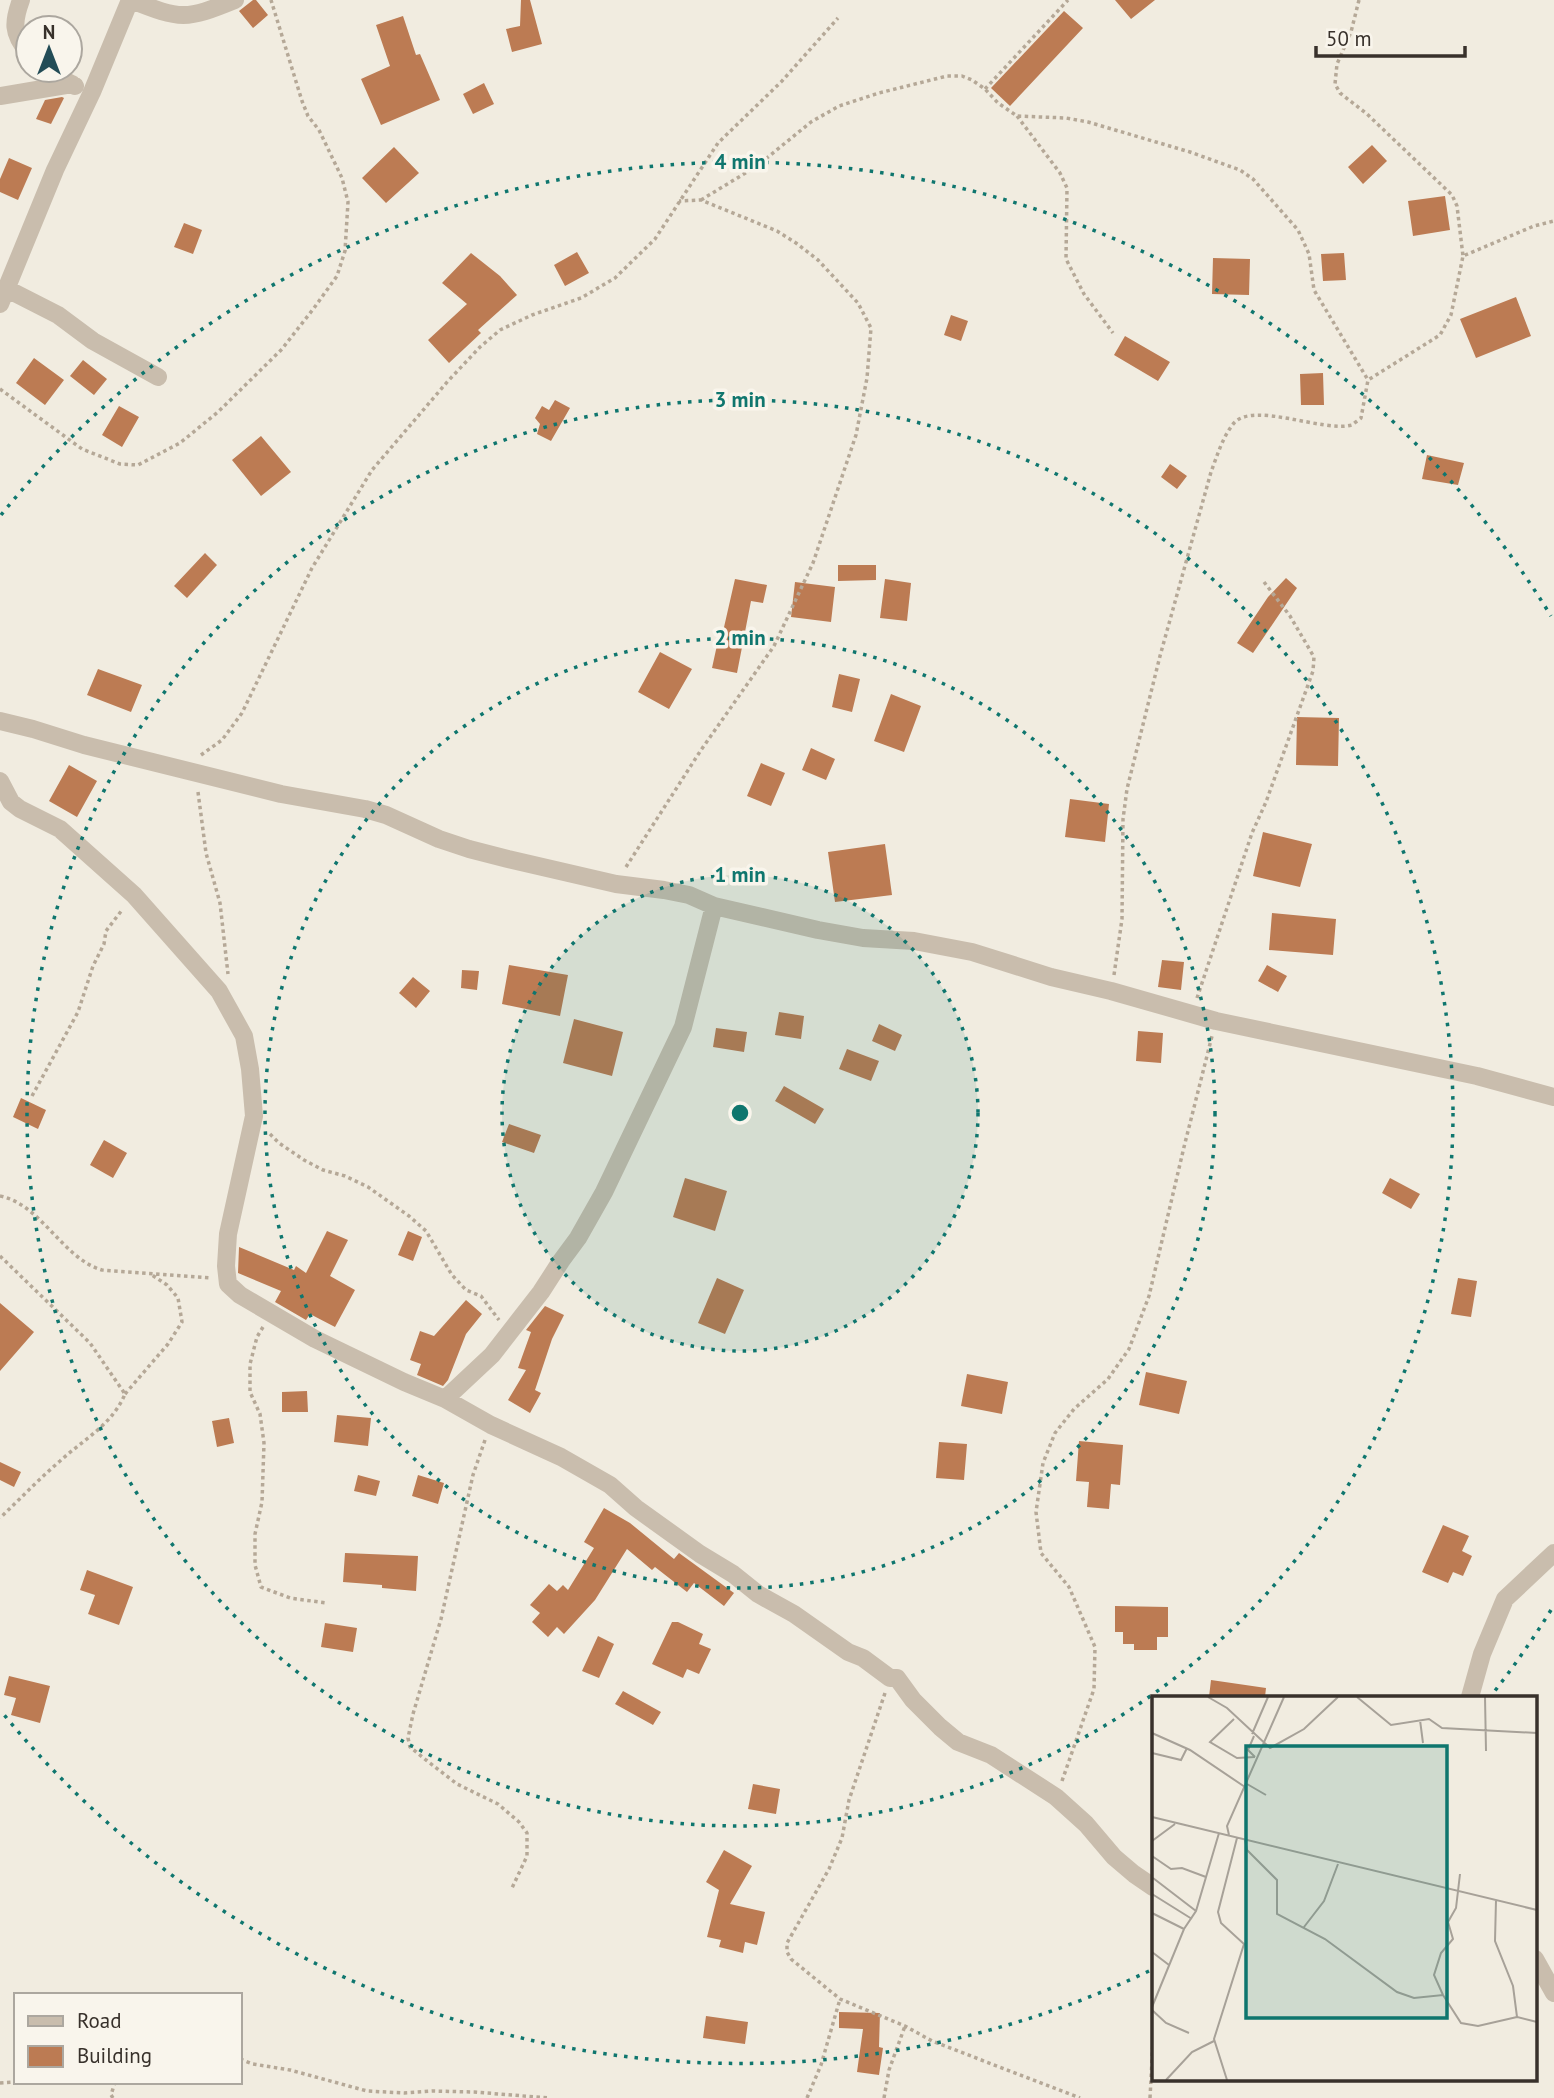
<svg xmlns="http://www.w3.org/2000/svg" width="1554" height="2098" viewBox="0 0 1554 2098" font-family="'PT Sans',sans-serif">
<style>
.building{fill:#bc7b53}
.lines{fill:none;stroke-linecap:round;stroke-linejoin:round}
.path{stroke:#b5a897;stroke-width:3.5;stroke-dasharray:3.5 3.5;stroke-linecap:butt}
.street{stroke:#c9bdad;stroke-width:18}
.ring{fill:none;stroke:#0f766e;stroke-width:3.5;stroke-dasharray:3.5 7}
.inset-road{fill:none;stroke:#a7a198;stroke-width:2}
.view{fill:#0f766e;fill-opacity:0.15;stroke:#0f766e;stroke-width:3.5}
.inset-edge{fill:none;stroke:#38312b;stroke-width:3.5}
.centre{fill:#0f766e;stroke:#f9f5ec;stroke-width:3.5}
.ring-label{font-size:21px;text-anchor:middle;font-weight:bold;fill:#0f766e;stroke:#f9f5ec;stroke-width:7;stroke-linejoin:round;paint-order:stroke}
</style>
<rect width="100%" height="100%" fill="#f1ece0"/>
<!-- building -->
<path class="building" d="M253,0H256L268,15L253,28L239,11Z
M521,0H530L542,44L512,52L506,29L520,26Z
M1115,0H1155L1131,19Z
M1064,11L1083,28L1010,106L991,88Z
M403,16L416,55L420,54L440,100L381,125L361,79L390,66L376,25Z
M484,83L494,104L473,114L463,94Z
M62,97L64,98L51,124L36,119L45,100Z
M1372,145L1387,161L1363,184L1348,167Z
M394,147L419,173L386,203L362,178Z
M9,158L32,168L18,200L0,192V179Z
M1445,196L1450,230L1413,236L1408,201Z
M184,223L202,230L193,254L174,247Z
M577,252L589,273L565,286L554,265Z
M471,253L500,276L517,295L478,330L481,333L449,363L428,340L467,304L442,283Z
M1344,253L1346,280L1323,281L1321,254Z
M1213,258L1250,259L1249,295L1212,294Z
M1516,297L1531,336L1476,358L1460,319Z
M951,315L968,321L961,341L944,335Z
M1125,336L1170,362L1158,381L1114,355Z
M34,358L64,380L45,405L16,383Z
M83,360L107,379L94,395L70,376Z
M1323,373L1324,405H1301L1300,374Z
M555,400L570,408L551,441L537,434L540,424L535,418L542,406L549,410Z
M119,406L139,417L122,447L102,435Z
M261,436L291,472L261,496L232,460Z
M1427,455L1464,463L1458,485L1422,479Z
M1170,464L1187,476L1177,489L1161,477Z
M205,553L217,565L187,598L174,586Z
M838,565H876V580L838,581Z
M1286,578L1297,588L1253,653L1237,643L1268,597Z
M735,579L767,585L763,603L751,601L737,673L712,668L719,636H722Z
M885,579L911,583L907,621L880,618Z
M795,582L835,587L831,622L791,617Z
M660,652L692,669L669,709L638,692Z
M98,669L142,685L131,712L87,695Z
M839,674L860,679L852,712L832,707Z
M891,694L921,706L904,752L874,741Z
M1297,717L1339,718L1338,766L1296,765Z
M811,748L835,759L826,780L802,770Z
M761,763L785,773L771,806L747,796Z
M69,765L97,781L77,817L49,801Z
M1070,799L1109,804L1105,842L1065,837Z
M1263,832L1312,844L1300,887L1253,876Z
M885,844L892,895L835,902L828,852Z
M1272,913L1336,919L1333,955L1269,950Z
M1162,960L1184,962L1181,990L1158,987Z
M509,965L568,975L560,1016L502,1004Z
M1267,965L1287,976L1278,992L1258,981Z
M462,970L479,971L477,990L461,988Z
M413,977L430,991L416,1008L399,993Z
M779,1012L804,1016L801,1039L775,1035Z
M574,1019L623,1032L612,1076L563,1063Z
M879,1024L902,1035L895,1051L872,1041Z
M716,1028L747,1032L744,1052L713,1047Z
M1138,1031L1163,1033L1161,1063L1136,1061Z
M847,1049L879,1061L871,1081L839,1069Z
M784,1086L824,1109L815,1124L775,1101Z
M21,1098L46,1110L38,1129L13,1117Z
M509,1124L541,1135L534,1153L502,1142Z
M104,1140L127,1153L113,1178L90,1165Z
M685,1178L727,1191L715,1231L673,1217Z
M1390,1178L1420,1194L1411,1209L1382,1193Z
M327,1231L348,1240L330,1276L355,1290L335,1327L310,1314L306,1320L275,1302L281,1291L238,1273L239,1247L294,1270L296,1266L306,1273Z
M408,1231L422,1237L413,1261L398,1255Z
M717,1278L744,1290L725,1334L698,1323Z
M1458,1278L1477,1281L1471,1317L1451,1314Z
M466,1300L482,1314L466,1334L448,1380L443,1386L417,1375L421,1364L410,1360L420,1331L434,1336Z
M0,1303L34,1332L0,1371Z
M545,1306L564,1315L552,1339L535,1390L541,1393L530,1413L508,1400L526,1370L518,1368L531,1332L526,1330Z
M1146,1372L1187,1381L1179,1414L1139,1405Z
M967,1374L1008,1382L1002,1414L961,1406Z
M307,1391L308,1412H282V1392Z
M337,1415L371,1418L368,1446L334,1442Z
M229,1418L234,1443L217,1447L212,1421Z
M1079,1441L1123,1445L1120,1485L1111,1484L1109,1509L1087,1507L1089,1482L1076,1481Z
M939,1442L967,1444L964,1480L936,1478Z
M0,1462L21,1472L14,1487L0,1480Z
M358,1475L380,1481L376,1496L354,1491Z
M418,1475L444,1483L438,1504L412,1496Z
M604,1508L630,1523L674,1559L679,1553L734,1593L724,1606L694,1583L687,1592L655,1567L652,1570L627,1549L595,1600L564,1634L557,1627L548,1637L532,1622L540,1613L530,1605L549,1584L557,1591L563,1585L568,1590L594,1548L584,1542Z
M1443,1525L1469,1536L1462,1551L1472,1556L1463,1576L1453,1572L1448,1583L1422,1572Z
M345,1553L418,1556L416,1591L382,1588V1585L343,1582Z
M87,1570L133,1587L119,1625L88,1614L95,1595L80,1590Z
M1115,1606L1168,1607V1637H1157V1650H1134V1644H1123V1632H1115Z
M672,1622H678L703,1634L699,1644L711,1649L699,1674L687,1669L683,1678L652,1664Z
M325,1623L357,1628L353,1652L321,1647Z
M598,1636L614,1644L599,1678L582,1671Z
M9,1676L50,1686L40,1723L11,1715L16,1698L4,1695Z
M1211,1680L1266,1688L1265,1697H1209Z
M623,1691L661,1712L653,1725L615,1704Z
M753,1784L780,1789L776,1814L748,1809Z
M724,1850L752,1866L730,1904L765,1912L757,1945L745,1942L743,1953L719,1947L721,1940L707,1937L719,1890L706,1882Z
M839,2012L880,2013L879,2047L883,2048L879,2075L857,2072L863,2029L839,2028Z
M706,2016L748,2022L745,2044L703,2038Z"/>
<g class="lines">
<!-- path -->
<path class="path" d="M1359,0L1351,32L1337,64L1335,84L1340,93L1367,114L1452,195L1457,206L1463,256
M985,89L1068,0
M1017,116L1060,173L1067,188L1066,259L1084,294L1113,333
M701,200L757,166L811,122L839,106L879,93L947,76H962L972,80L985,89L998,103L1017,116L1066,118L1088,122L1190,152L1240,170L1253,179L1298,230L1309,254L1314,290L1368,380
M0,389L82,449L120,464L138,465L180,443L218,412L282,349L314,308L337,276L345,251L348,202L342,178L319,130L308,116L302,101L271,0
M201,755L222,740L242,713L312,568L372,470L448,381L480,347L500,330L532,315L581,298L615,278L655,239L718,143L782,81L838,18
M198,792L206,853L220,903L228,974
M626,867L701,750L774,646L813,563L856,435L867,378L871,328L858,303L818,260L796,243L777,231L701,200L679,201
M1114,975L1122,919L1123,819L1127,789L1160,656L1211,472C1217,456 1223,436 1234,423C1254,401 1324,433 1352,425C1353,424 1360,419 1361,418L1368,380L1440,335L1451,315L1463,256L1534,226L1554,221
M1197,998L1252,833L1266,802L1313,671L1314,657L1290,616L1264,582
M32,1096L78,1012L93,966L104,944L106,931L122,910
M270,1134L279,1143L304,1160L323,1170L345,1176L368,1187L409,1216L426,1231L452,1275L466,1290L481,1296L499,1320
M0,1196C41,1204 63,1259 102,1270L211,1278
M0,1256L90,1343L125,1394C112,1425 84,1439 60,1461C39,1479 20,1499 0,1518
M263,1327L257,1337L250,1364V1392L260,1414L264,1443L262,1502L255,1534V1565L261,1587L290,1598L326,1603
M125,1394L168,1344L182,1322L178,1298L167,1285L152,1275
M485,1440L473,1475L441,1619L413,1714L408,1738L410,1747L426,1760L457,1784L498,1804L519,1822L527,1833V1856L512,1888
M885,1693L849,1800L842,1838L829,1869L787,1943V1952L791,1959L840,1999L905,2026L932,2041L1080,2098
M1062,1781L1094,1689L1095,1647L1069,1587L1041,1553L1036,1512L1043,1463L1055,1433L1074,1409L1108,1379L1129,1349L1149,1296L1184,1147L1212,1036
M240,2059L253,2064L290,2070L367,2091L404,2093L433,2091L474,2092L549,2098
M0,2083L16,2082
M113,2098L111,2095L115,2082
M807,2098L821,2065L840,1999
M884,2098L889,2070L905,2026
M1150,2098L1153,2041"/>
<!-- street -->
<path class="street" d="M21,0C13,22 12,33 28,52
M131,0C181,20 186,20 235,0
M45,70L75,86
M0,96L72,84
M7,289L58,315L93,341L158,377
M0,304L55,170L92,92L130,0
M0,721L33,729L84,745L281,794L365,809L386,815L439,839L469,849L508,859L616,884L664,890L689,895L714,906L818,930L863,938L914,941L972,952L1051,977L1111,991L1216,1021L1477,1076L1554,1097
M0,781L11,802L20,809L60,829L134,895L219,991L244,1036L250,1069L254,1116L228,1234L226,1266L228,1284L240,1295L315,1339L404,1382L445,1399L491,1425L561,1457L610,1485L636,1508L700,1554L733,1574L758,1594L794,1614L848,1652L863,1658L890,1678H897L913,1700L940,1727L958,1742L991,1755L1056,1797L1086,1824L1114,1857L1134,1874L1153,1887
M445,1399L492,1355L541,1292L561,1261L578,1238L604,1192L683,1027L714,906
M1470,1697L1482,1654L1505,1599L1554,1553
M1535,1959L1554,1993"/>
</g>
<!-- distance rings -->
<circle cx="740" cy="1113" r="238" fill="#0f766e" fill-opacity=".12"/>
<g class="ring">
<circle cx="740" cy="1113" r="238"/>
<circle cx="740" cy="1113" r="475"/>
<circle cx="740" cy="1113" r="713"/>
<path d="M1551 1610A951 951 0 0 1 1494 1692M1149 1971A951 951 0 0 1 1 1711M1 515A951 951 0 0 1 1551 616"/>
</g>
<!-- overview -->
<g transform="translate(1152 1696)">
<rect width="385" height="385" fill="#f1ece0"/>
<path class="inset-road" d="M56,1L75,12L118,52L152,33L186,1M205,1L239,29L277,23L290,32L385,37M333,1L334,55M82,23L58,46L85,62L103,61M268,24L271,47M0,37L38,54L93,91M100,38L116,1M102,40L96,54L103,61M0,57L29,64L35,52M95,88L114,99M0,121L385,214M77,139L75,130L132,1M93,143L95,154L125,184V218L173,243L245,296L262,302L291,299L309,327L326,330L365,321M0,145L23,128M0,160L19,173L30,172L54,181M1,182L44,215M0,198L40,223M344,204L343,245L361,290L365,321L385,326M0,217L32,233M152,231L172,205L186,168M0,256L17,269M291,299L282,279L289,257L301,243L296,226L304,212L308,178M0,311L32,233L44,215L67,137M0,314L14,327L37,337M14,384L40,356L62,345M75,384L62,343L92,248L69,227L66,216L85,142"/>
<path class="view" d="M94,50H295V322H94Z"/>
<rect width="385" height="385" class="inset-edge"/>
</g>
<circle cx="740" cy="1113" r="10" class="centre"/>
<g class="ring-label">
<text x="740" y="169">4 min</text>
<text x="740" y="407">3 min</text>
<text x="740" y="645">2 min</text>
<text x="740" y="882">1 min</text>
</g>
<!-- legend -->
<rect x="14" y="1993" width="228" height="91" fill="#f9f5ec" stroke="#aca79f" stroke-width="2"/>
<rect x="28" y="2016" width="35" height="10" fill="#c9bdad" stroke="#aca79f" stroke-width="2"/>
<text x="77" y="2028" font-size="21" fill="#38312b">Road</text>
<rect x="28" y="2046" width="35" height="21" fill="#bc7b53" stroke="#aca79f" stroke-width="2"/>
<text x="77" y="2063" font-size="21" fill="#38312b">Building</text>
<!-- north arrow -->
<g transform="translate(49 49)"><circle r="33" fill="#f9f5ec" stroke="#aca79f" stroke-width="2"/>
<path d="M0-5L12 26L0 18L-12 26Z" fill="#234c56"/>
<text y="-10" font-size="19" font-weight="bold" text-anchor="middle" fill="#38312b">N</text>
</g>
<!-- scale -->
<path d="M1316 46v10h149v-10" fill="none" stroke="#38312b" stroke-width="3.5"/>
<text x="1326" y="46" font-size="21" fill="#38312b" stroke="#f9f5ec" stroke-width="5" paint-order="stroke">50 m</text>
</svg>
